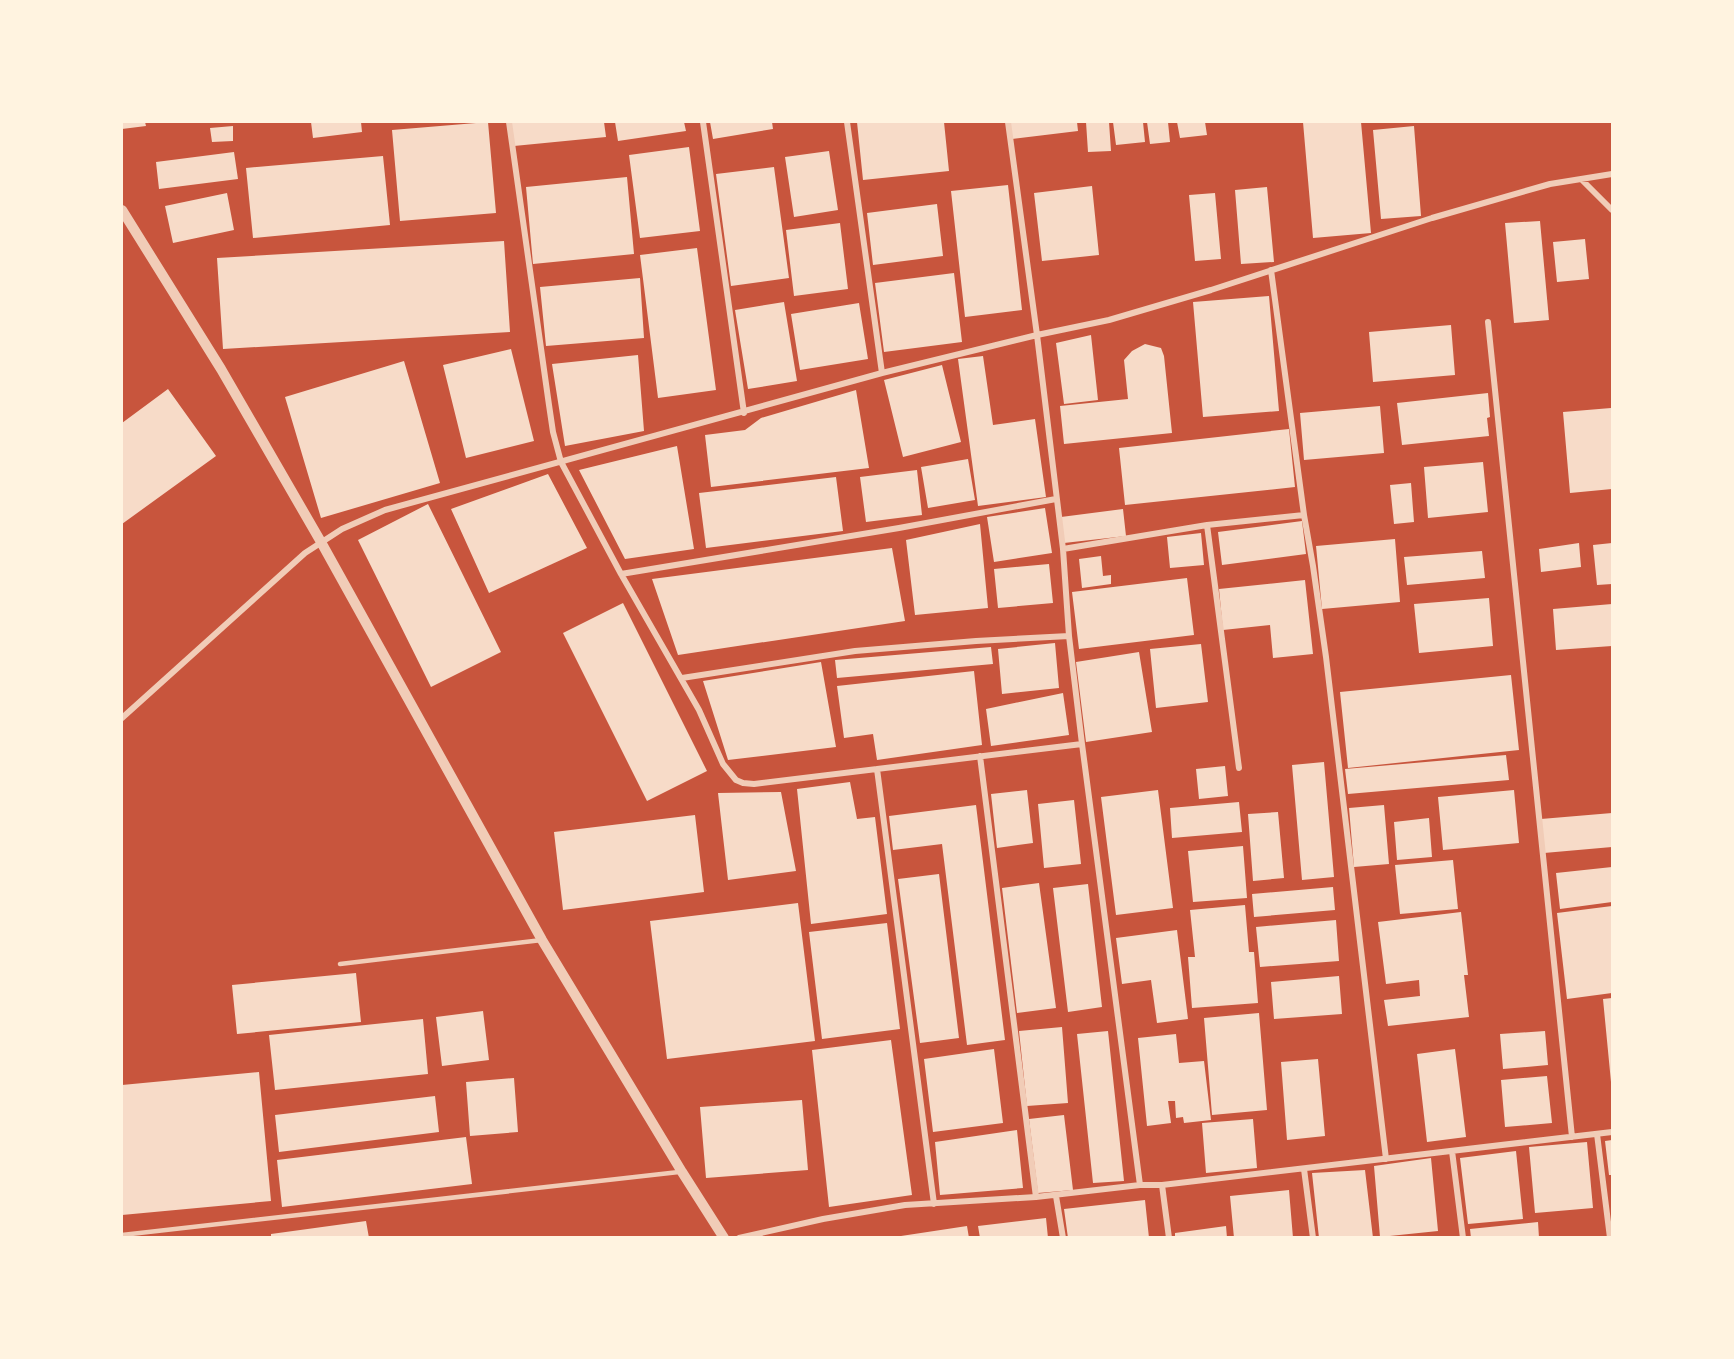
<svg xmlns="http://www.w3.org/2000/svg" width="1734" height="1359" viewBox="0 0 1734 1359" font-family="'Sofia Sans Condensed',sans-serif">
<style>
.building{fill:#f7dbc8}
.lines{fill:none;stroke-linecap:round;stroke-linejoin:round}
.service{stroke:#f1ccb7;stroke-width:4.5}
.minor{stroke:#f1ccb7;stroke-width:6}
.tertiary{stroke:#f1ccb7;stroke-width:10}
</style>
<rect width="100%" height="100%" fill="#c8553d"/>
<!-- building -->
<path class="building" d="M122,122H145L146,126L122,129Z
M311,122H361L362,132L313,138Z
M488,122L496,213L400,221L392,130Z
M510,122H604L606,137L514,146Z
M615,122H684L686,131L618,141Z
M710,122H772L773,129L713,139Z
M857,122H944L949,171L863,180Z
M1010,122H1077L1078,131L1012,139Z
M1086,122H1109L1111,151L1088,152Z
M1113,122H1143L1145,142L1116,145Z
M1147,122H1168L1170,142L1150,144Z
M1177,122H1205L1207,135L1180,138Z
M1303,122H1361L1371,233L1313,238Z
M233,126V141L212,142L210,128Z
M1414,126L1421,216L1381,219L1373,130Z
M689,147L700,231L640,238L629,155Z
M829,151L838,210L794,217L785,157Z
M234,152L238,179L159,189L156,162Z
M383,156L390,225L253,238L246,168Z
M774,167L789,278L731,286L716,174Z
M627,177L634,254L533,264L526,187Z
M1008,185L1022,310L965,317L951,191Z
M1092,186L1099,255L1042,261L1034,193Z
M1267,187L1274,262L1241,264L1235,190Z
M227,193L234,230L173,243L165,206Z
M1215,193L1221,259L1195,261L1189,195Z
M937,204L943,256L873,265L867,213Z
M1540,221L1549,320L1514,323L1505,223Z
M840,223L848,289L794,296L786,230Z
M1585,239L1589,279L1557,282L1553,242Z
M504,241L510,332L223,349L217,258Z
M697,248L716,390L658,398L640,255Z
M954,273L962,342L884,352L875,283Z
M640,278L644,338L546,346L540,287Z
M1269,296L1279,411L1203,417L1193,302Z
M784,302L797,381L748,389L735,310Z
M859,303L868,359L800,370L791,314Z
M1451,325L1455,375L1373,382L1369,332Z
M1091,335L1098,400L1064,404L1056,343Z
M1145,344L1161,348L1164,356L1172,433L1064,444L1060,406L1128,399L1124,360L1132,351Z
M511,349L534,441L466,458L443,365Z
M638,355L644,431L565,446L552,364Z
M983,356L993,425L1035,419L1046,497L978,506L958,359Z
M404,361L440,483L321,518L285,397Z
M942,365L961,442L903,457L884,380Z
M168,389L216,456L122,524V423Z
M856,390L869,468L711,487L705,435L745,430L761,418Z
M1488,393L1490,417L1487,418L1489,436L1402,445L1397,403Z
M1380,406L1384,453L1304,460L1300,413Z
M1611,408L1612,489L1570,493L1563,412Z
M1289,429L1295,487L1125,505L1119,448Z
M677,446L694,549L625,559L579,470Z
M968,459L975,500L928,508L921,467Z
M1483,462L1488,512L1428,518L1424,467Z
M917,470L922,515L866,522L860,477Z
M548,474L587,548L489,593L451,509Z
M836,477L843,531L706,548L699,493Z
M1411,483L1414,522L1394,524L1390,485Z
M428,504L501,652L431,687L358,540Z
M1045,508L1052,553L994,562L987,517Z
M1123,509L1126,536L1064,543L1061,517Z
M1302,521L1306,554L1222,565L1218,532Z
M980,524L988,608L915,615L906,540Z
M1201,533L1204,565L1170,568L1167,537Z
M1395,539L1400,602L1322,609L1316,546Z
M1579,543L1581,567L1541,572L1539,549Z
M1612,543V584L1597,585L1593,545Z
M892,548L905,621L678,655L652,579Z
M1482,551L1485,578L1407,585L1404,557Z
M1101,556L1103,576L1111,575V584L1082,588L1079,559Z
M1049,564L1053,603L998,608L994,569Z
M1187,578L1194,635L1079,649L1072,592Z
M1305,580L1313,654L1273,658L1270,625L1223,630L1219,589Z
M1489,598L1493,646L1419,653L1414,604Z
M623,603L707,771L647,801L563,633Z
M1612,604V646L1556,650L1553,609Z
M1055,643L1059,688L1002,694L998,649Z
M1201,644L1208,702L1156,708L1150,649Z
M991,647L993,664L837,678L835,660Z
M1139,652L1152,732L1086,742L1076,662Z
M821,662L836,747L728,760L703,681Z
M974,671L982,745L877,760L873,734L844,738L837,686Z
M1511,675L1519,750L1348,768L1340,692Z
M1063,693L1069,735L991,746L986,709Z
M1506,755L1509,780L1348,794L1345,769Z
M1324,762L1334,877L1302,880L1292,765Z
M1225,766L1228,796L1199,799L1196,769Z
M850,782L857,819L875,817L887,914L811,924L797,789Z
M1027,790L1033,843L997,848L991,794Z
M1158,790L1173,908L1116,915L1101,797Z
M1514,790L1519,843L1443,850L1438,797Z
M781,792L796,871L728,880L718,793Z
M1074,800L1081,864L1044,868L1038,804Z
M1239,802L1242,832L1172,838L1170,808Z
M976,805L1005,1040L967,1045L942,844L893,850L889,816Z
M1384,805L1389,864L1354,867L1349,808Z
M1278,812L1284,878L1253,881L1248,814Z
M1612,813V847L1544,853L1541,819Z
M695,815L704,892L563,910L554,832Z
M1429,818L1432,857L1397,860L1394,822Z
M1243,846L1247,898L1193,902L1188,851Z
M1453,860L1458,909L1400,914L1395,865Z
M1612,867V902L1560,909L1556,873Z
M939,874L959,1038L920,1043L898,879Z
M1039,883L1056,1008L1017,1013L1002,888Z
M1088,884L1102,1007L1068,1012L1053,888Z
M1333,887L1335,910L1254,917L1252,894Z
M798,903L815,1041L667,1059L650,921Z
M1245,905L1249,952H1254L1258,1003L1192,1008L1188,957H1195L1190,910Z
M1612,906V993L1567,999L1557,913Z
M1461,912L1468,975H1464L1469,1017L1388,1026L1384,1000L1420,996L1419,980L1386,984L1378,922Z
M1336,920L1339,961L1260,967L1256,927Z
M887,923L900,1029L822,1039L809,932Z
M1177,930L1188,1019L1157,1023L1151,980L1122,984L1116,938Z
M356,973L361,1022L237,1034L232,985Z
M1339,976L1342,1014L1274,1019L1271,982Z
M1612,998V1082H1611L1603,999Z
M483,1011L489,1060L442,1066L436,1017Z
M1259,1013L1267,1110L1212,1115L1204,1018Z
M423,1019L428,1074L275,1090L269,1035Z
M1062,1027L1068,1103L1027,1106L1019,1031Z
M1108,1031L1124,1181L1093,1183L1077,1034Z
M1545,1031L1548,1065L1503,1069L1500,1034Z
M1176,1034L1179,1063L1204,1061L1211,1120L1184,1123L1183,1117L1176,1118L1175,1101H1168L1171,1123L1147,1126L1138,1038Z
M891,1040L912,1195L829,1207L812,1050Z
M994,1049L1003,1123L933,1132L924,1059Z
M1455,1049L1466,1137L1427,1142L1417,1054Z
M1318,1059L1325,1136L1287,1140L1281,1062Z
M259,1072L271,1201L122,1215V1085Z
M1547,1076L1552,1123L1505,1127L1501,1080Z
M514,1078L518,1132L470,1136L466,1082Z
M435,1096L439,1132L279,1152L275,1115Z
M802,1100L808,1170L706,1178L700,1107Z
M1064,1115L1073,1190L1038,1193L1029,1119Z
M1253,1119L1257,1168L1206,1173L1202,1123Z
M1017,1130L1023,1188L940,1195L935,1142Z
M466,1137L472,1184L282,1207L277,1160Z
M1612,1140V1175H1609L1605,1141Z
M1587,1142L1593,1208L1535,1213L1529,1147Z
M1516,1151L1523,1219L1468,1224L1460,1158Z
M1431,1158L1438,1231L1380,1237L1374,1166Z
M1365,1170L1373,1238H1319L1312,1173Z
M1289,1190L1293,1238H1234L1230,1196Z
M1145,1200L1149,1238H1068L1064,1209Z
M1046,1218L1048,1238H980L978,1226Z
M366,1221L369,1238H271V1234Z
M1538,1222L1539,1238H1471L1470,1229Z
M967,1226L969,1238H901V1236Z
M1226,1226L1227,1238H1175V1233Z"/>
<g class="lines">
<!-- service -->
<path class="service" d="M340,964L542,940
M122,1235L679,1172"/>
<!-- minor -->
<path class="minor" d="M509,122L549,405L553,432L561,462L621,574L699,710L723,764L736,780L743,783L754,784L1082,744
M703,122L744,413
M847,122L882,373
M1008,122L1037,335L1063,549L1069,636L1082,744L1140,1185
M1582,180L1612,210
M1271,270L1304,515
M1488,322L1572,1137
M1207,525L1239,768
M1063,549L1207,525L1304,515L1313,566L1326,657L1386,1159
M621,574L899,528L1056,499
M682,678L855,651L976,641L1069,636
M122,718L305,553L342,529L385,510L882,373L1037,335L1109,320L1211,290L1432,218L1550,184L1612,174
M980,756L1036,1197
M877,769L934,1204
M1597,1134L1610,1238
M1452,1151L1463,1238
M1304,1169L1313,1238
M1162,1185L1169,1238
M1056,1196L1063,1238
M739,1238L823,1219L905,1205L1036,1197L1140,1185H1162L1612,1132"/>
<!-- tertiary -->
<path class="tertiary" d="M122,210L221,369L321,542L542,940L682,1172L724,1238"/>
</g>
<!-- border -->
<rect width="1734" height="1359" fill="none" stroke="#fff3e0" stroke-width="246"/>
</svg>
